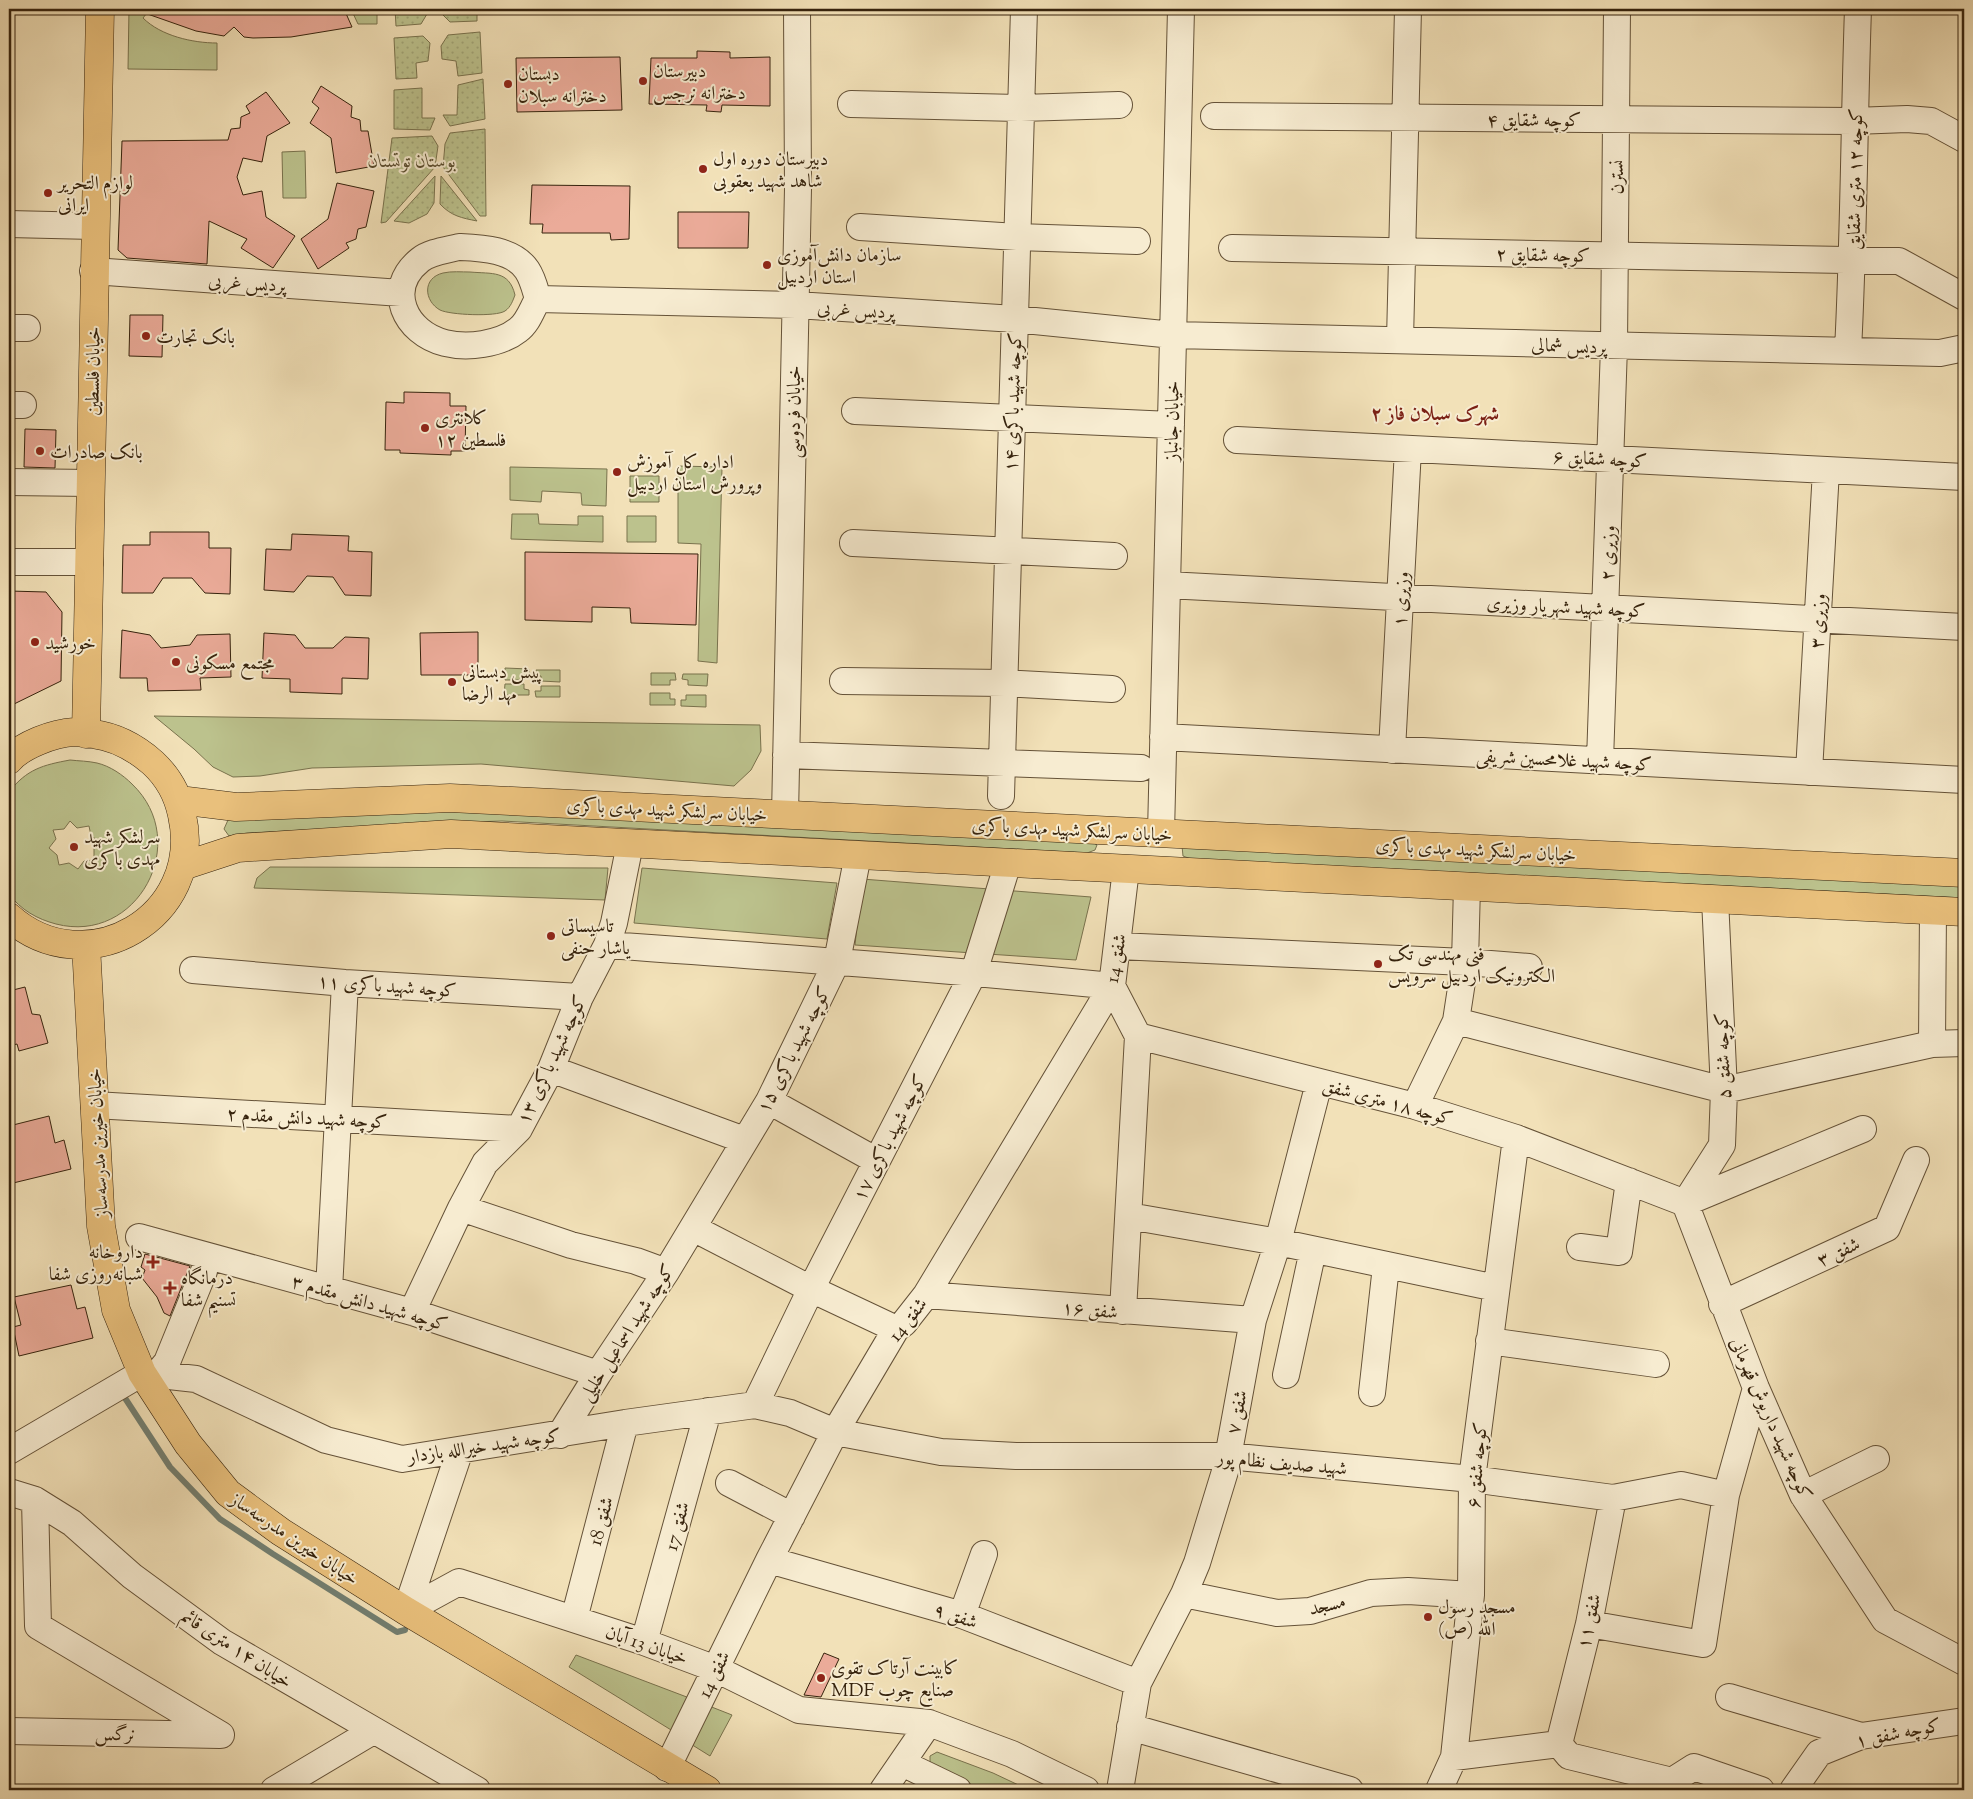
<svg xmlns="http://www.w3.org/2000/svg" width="1973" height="1799" viewBox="0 0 1973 1799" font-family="'Sorts Mill Goudy',Amiri,serif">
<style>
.grass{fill:#bcc28d;stroke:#79724d;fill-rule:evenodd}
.park{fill:url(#park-dots);stroke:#79724d}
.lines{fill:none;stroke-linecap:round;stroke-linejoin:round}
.stream{stroke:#737f71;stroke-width:6}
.building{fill:#ebab99;stroke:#36230d}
.minor-casing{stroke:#655238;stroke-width:28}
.major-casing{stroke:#36230d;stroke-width:29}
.minor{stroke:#f7ecd1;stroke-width:26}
.major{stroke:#e9c07c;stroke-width:28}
.poi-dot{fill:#8f2418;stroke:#f7ecd1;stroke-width:2}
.labels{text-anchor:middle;stroke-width:4;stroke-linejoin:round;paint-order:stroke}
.poi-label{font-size:19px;fill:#36230d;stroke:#f7ecd1;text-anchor:start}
.street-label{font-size:19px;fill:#36230d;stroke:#f7ecd1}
.park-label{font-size:19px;font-style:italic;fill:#584b2d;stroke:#f7ecd1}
.neighbourhood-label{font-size:20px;font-weight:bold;fill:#7a1f14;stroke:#f7ecd1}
</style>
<defs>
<pattern id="park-dots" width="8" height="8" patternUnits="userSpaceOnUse" patternTransform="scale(1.25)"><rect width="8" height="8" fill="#bcc28d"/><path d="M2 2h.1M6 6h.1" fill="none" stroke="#a2a678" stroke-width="1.8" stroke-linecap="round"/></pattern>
</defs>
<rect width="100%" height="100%" fill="#f2e1b8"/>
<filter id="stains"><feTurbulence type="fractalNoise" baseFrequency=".004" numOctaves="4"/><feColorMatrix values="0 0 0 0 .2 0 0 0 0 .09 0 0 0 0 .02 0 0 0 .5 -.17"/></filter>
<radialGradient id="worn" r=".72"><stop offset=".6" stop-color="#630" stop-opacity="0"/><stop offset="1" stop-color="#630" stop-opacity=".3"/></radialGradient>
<!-- grass -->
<path class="grass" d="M129,9H150L143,18C161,36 193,43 217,43V70L128,69Z
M351,9H377V24H358Z
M305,151L306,198H283L282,152Z
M470,272C492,274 509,270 515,295C513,300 511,307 505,311C496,317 450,315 440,310C424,301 422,278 443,273C451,271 462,272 470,272Z
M678,466L722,467L717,663L698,661L701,544L678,543Z
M510,467L607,469L606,506L582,505L581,493L542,491L541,502L510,500Z
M630,476H659V502H630Z
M512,514H538L539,524L578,525V516H603V542L511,539Z
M627,516H656V542H627Z
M505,668L529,669L530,675H524V680H505Z
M536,670H560V682L541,681V676H536Z
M651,673H675L676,680H670V685H651Z
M683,674H708L707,686L688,685V680L682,679Z
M505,684H524V689L529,690V695H504Z
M541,686H560V697H536L535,691H541Z
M650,693H670V699H675V705H650Z
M686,695H706V707L681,706V700H686Z
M154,716L760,725L761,751L751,770L734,786L481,764L312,768L260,776L233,777L213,767L194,749Z
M70,760C79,761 88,761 97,763C110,766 123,775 132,784C193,842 137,945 56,924C37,919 21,910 9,894V792C27,769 43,765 70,760ZM70,821L77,828L89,826L91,836L99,841L94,848V860L84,861L78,869L69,863L59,865L57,855L49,848L56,839L53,830L64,829Z
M441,811L1092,842L1097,845L1095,850L1087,853L502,821L443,823L247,833L229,836L224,829L228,820Z
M1182,846L1964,885V898L1191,859L1183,856Z
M270,867L608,868L605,900L254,888L257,878Z
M642,868L837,883L827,939L634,923Z
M862,879L1091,897L1076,960L855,945Z
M576,1655L692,1699L676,1733L569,1667Z
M704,1704L732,1715L710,1756L686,1741Z
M937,1752L993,1773L1029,1790H982L930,1764V1756Z"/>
<!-- park -->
<path class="park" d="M395,9H427V14L421,24L396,26Z
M441,9H477V21L450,22L441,13Z
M480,32L482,73L458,76L456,61L442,59L441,46L448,35Z
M423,36L430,43L428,61L416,63L417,78L396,79L394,38Z
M483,79L485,119L450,126L443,115H457L458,85Z
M422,88V118H435L430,130L394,129V90Z
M485,129L486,216H480L443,167L445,144L450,133Z
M432,136L438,146L435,167L386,222L381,223L392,138Z
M435,176L434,203L427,214L409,223L394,221Z
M441,176L477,221C462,218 451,216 440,204Z"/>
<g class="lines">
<!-- stream -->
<path class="stream" d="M120,1396L123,1395L170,1467L220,1519L273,1554L397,1632L405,1630"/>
</g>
<!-- building -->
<path class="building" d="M139,9H344L352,27L291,37L253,38L244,37L234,27L224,36L196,31L139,11Z
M697,51L730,52V58L770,57V106L722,105L721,112L706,111L707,105L649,104L651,58H697Z
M620,57L622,110L517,112L516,58Z
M321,86L352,106L351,117L360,120L361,131H368L374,166L336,173L331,138L310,123L319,108L312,102Z
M266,92L290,123L267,136L262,162L243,158L237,177L243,195L262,191L266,217L295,236L273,268L241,248L247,239L209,221L207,264L127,258L118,250L122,141L228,140L231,129L240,128L241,117L250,113L246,106Z
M337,183L374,191L366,227L358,229L356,239L346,243L349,248L318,269L301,239L328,219Z
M532,185L630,186L629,239L611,240L610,233H542L543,224H530Z
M678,212H749L748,248H678Z
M130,315H163L162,357L129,356Z
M404,392L450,393V406H466L465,451H451V455L400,453V450H385L386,402L404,403Z
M25,429L56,430L55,468L24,467Z
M150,532H209V548H231L230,594L205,593L192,578H163L153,593H122L123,545H150Z
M292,534L349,536L348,551L372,552L371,596L345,595L333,577L307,576L294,592L264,590L266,549L291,550Z
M525,552L698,554L696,625L631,623L630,608L592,607V622L525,620Z
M9,591L46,592L62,612L61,681L12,705V672H9Z
M122,630L150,635L161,648L190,645L197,635L230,634L231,677L200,678L201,690L148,691L147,678H120Z
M478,632V675H421L420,633Z
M264,633L295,635L305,648H333L345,637L369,638L368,679L342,678V694L290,692V679L262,678Z
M25,987L32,1014L40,1015L48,1043L19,1051L17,1044L9,1046V991Z
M49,1116L55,1143L64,1140L71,1169L9,1184V1126Z
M145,1254L190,1266L170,1316L164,1313L157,1297L142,1278L145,1270L141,1267Z
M71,1285L77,1309L85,1307L93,1338L19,1356L13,1327L21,1325L14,1297Z
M824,1653L839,1659L821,1697L804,1695Z"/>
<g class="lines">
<!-- minor casing -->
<g class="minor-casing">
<path id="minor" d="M851,104L1021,108L1119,105
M1214,116L1854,121L1907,119L1931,121L1964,139
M9,224L94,226
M860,227L1017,237L1137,241
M459,247C481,248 513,249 527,270C533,279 535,289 538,299C532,309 528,323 518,330C508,338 495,342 483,344C471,346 457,346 445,343C405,333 384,289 420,260C430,252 447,250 459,247Z
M1232,248L1899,261L1964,297
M93,271L401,293
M538,299L796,305L1015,319L1173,335L1940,353L1964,348
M9,328H27
M1400,340L1408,9
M1848,350C1854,236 1854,122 1858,9
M9,405H23
M855,411L1171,425
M1237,440L1964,477
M9,482L91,483
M853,543L1114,556
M9,562H90
M1167,585L1964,627
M843,681L1004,683L1112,689
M1163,737L1964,780
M1392,750L1408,449
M786,755L1141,768
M1600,761L1614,346L1617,9
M1809,772L1826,470
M1001,796L1024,9
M785,815L798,188L797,9
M1161,833L1181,9
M607,945C776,957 944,969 1112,986L1138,1036L1415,1106L1516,1138L1685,1203
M1118,946L1465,962L1529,967
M193,970L345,983L580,997
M1456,1021L1724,1090L1932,1044L1964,1043
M1932,1044L1933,910
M551,1069L744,1140
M769,1101L877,1161
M94,1105L519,1129
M1415,1106L1456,1021L1465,962L1467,886
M1685,1203L1756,1388L1803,1495L1885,1620L1964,1662
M1685,1203L1722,1145L1724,1090L1715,899
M1685,1203L1863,1129
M461,1208L571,1245L636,1261L666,1272
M1129,1216L1278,1242L1496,1288
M693,1228L811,1289L896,1329
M139,1237L412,1312L598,1374
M1580,1247L1619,1252L1629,1181
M329,1290L345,983
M926,1295L1253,1320
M1722,1304L1887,1228L1916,1160
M1123,1311L1138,1036
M412,1312L461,1208L485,1163L519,1129L551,1069L580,997L607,945L614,923L630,844
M1489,1341L1656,1364
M157,1374L167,1362L204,1271
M1286,1375L1313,1250
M1372,1393L1386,1266
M755,1405L811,1289L974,972L1008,863
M560,1435L598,1374L666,1272L769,1101L837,961L858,855
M9,1451L142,1373L196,1379L326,1440L402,1459L625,1423L755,1405L790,1413L835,1432L941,1452L1016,1456H1227L1472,1479L1613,1498L1681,1485L1726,1495
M729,1483L792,1516
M9,1492L35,1500L72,1523L132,1576L222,1642L477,1790
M1803,1495L1876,1459
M35,1500L38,1626L221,1735
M769,1560L962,1615L1138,1683
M1184,1594L1277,1613L1310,1611L1371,1593L1408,1591L1471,1595
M406,1611L459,1582L644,1642L716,1669L799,1710L929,1723L1012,1754L1086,1790
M406,1611L460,1450
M962,1615L984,1554
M574,1619L625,1423
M1589,1624L1703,1644L1726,1495L1756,1388
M644,1642L708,1411
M1729,1697L1861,1736
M1130,1727L1350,1790
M9,1731L220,1735
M1559,1744L1589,1624L1613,1498
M1454,1757L1559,1744L1569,1756L1672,1781L1694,1767L1761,1790
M902,1763L958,1790
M667,1768L769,1560L835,1432L896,1329L904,1323L926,1295L1112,986L1126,869
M274,1790L373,1731
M883,1790L929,1723
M1120,1790L1138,1683L1184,1594L1197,1563L1226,1468L1253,1320L1278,1242L1319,1083
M1439,1790L1454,1757L1471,1595L1472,1479L1516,1138
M1793,1790L1819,1753L1861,1736L1964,1721"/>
</g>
<!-- major casing -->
<g class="major-casing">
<path id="major" d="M86,734C92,492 94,250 100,9
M9,760C22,745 54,733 74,732C80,732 87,734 93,734C117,737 136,748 153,763C168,777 178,795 182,815C205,917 86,986 9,917
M179,800L236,807L450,798L1964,873
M183,866L238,848L451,834L1964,912
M86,945L101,1226L116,1310L142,1373L188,1444L228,1493L281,1532L406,1611L707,1790"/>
</g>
<!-- minor -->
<use href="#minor" class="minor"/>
<!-- major -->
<use href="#major" class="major"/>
</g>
<!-- markers -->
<g class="poi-dot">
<circle cx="643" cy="81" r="5"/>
<circle cx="508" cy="84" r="5"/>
<circle cx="703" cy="169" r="5"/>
<circle cx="48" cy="193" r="5"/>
<circle cx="767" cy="265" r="5"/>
<circle cx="146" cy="336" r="5"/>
<circle cx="425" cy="428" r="5"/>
<circle cx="40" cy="451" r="5"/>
<circle cx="617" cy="472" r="5"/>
<circle cx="35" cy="642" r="5"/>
<circle cx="176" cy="662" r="5"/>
<circle cx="452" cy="682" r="5"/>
<circle cx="74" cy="847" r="5"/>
<circle cx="551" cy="936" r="5"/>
<circle cx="1378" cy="964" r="5"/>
<path d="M150.5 1254.5h5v5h5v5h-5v5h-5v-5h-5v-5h5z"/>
<path d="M167.5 1280.5h5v5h5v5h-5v5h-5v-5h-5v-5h5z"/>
<circle cx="1428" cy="1617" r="5"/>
<circle cx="821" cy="1678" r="5"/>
</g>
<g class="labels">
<!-- poi labels -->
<g class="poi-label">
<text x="653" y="77">دبیرستان<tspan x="653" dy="22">دخترانه نرجس</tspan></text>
<text x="518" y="80">دبستان<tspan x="518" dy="22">دخترانه سبلان</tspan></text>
<text x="713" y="165">دبیرستان دوره اول<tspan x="713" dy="22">شاهد شهید یعقوبی</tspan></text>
<text x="58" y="189">لوازم التحریر<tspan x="58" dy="22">ایرانی</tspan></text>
<text x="777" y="261">سازمان دانش‌آموزی<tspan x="777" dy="22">استان اردبیل</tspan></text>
<text x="156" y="343">بانک تجارت</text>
<text x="435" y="424">کلانتری<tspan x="435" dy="22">۱۲ فلسطین</tspan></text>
<text x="50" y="458">بانک صادرات</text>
<text x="627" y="468">اداره کل آموزش<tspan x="627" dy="22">وپرورش استان اردبیل</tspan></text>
<text x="45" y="649">خورشید</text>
<text x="186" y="669">مجتمع مسکونی</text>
<text x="462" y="678">پیش دبستانی<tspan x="462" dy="22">مهد الرضا</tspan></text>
<text x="84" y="843">سرلشکر شهید<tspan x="84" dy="22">مهدی باکری</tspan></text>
<text x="561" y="932">تاسیساتی<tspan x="561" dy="22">یاشار حنفی</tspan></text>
<text x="1388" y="960">فنی مهندسی تک<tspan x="1388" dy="22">الکترونیک اردبیل سرویس</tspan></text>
<text x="143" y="1258" text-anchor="end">داروخانه<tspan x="143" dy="22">شبانه‌روزی شفا</tspan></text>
<text x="181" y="1284">درمانگاه<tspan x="181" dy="22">تسنیم شفا</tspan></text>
<text x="1438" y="1613">مسجد رسول<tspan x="1438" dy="22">الله (ص)</tspan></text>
<text x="831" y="1674">کابینت آرتاک تقوی<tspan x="831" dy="22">MDF صنایع چوب</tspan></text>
</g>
<!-- street labels -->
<g class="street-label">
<text x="1534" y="126">کوچه شقایق ۴</text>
<text transform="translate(1616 177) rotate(-89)" y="7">نسترن</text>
<text transform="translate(1854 179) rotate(-89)" y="7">کوچه ۱۲ متری شقایق</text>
<text transform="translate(1543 254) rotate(1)" y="7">کوچه شقایق ۲</text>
<text transform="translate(247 282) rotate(4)" y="7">پردیس غربی</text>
<text transform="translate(856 309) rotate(4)" y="7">پردیس غربی</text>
<text transform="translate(1569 345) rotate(2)" y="7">پردیس شمالی</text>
<text transform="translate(92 371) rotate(-89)" y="7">خیابان فلسطین</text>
<text transform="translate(1012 402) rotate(-88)" y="7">کوچه شهید باکری ۱۴</text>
<text transform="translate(793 412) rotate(-90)" y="7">خیابان فردوسی</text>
<text transform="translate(1171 421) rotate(-89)" y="7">خیابان جانباز</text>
<text transform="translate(1600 458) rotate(3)" y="7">کوچه شقایق ۶</text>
<text transform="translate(1607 553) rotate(-88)" y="7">وزیری ۲</text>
<text transform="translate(1400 599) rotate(-87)" y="7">وزیری ۱</text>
<text transform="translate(1566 606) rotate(3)" y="7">کوچه شهید شهریار وزیری</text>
<text transform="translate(1817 621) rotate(-87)" y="7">وزیری ۳</text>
<text transform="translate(1564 759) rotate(3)" y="7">کوچه شهید غلامحسین شریفی</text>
<text transform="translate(667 809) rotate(3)" y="7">خیابان سرلشکر شهید مهدی باکری</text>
<text transform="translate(1072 829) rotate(3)" y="7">خیابان سرلشکر شهید مهدی باکری</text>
<text transform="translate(1476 849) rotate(3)" y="7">خیابان سرلشکر شهید مهدی باکری</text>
<text transform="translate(1115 958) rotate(-80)" y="7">شفق 14</text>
<text transform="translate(387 985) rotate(4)" y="7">کوچه شهید باکری ۱۱</text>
<text transform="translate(793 1049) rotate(-63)" y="7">کوچه شهید باکری ۱۵</text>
<text transform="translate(1722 1056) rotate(-92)" y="7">کوچه شفق ۵</text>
<text transform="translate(551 1059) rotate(-65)" y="7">کوچه شهید باکری ۱۳</text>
<text transform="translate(1388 1101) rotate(15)" y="7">کوچه ۱۸ متری شفق</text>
<text transform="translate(307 1117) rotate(3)" y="7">کوچه شهید دانش مقدم ۲</text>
<text transform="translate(889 1137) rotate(-63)" y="7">کوچه شهید باکری ۱۷</text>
<text transform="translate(97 1143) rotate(-93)" y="7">خیابان خیرین مدرسه‌ساز</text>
<text transform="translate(1838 1251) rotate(-25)" y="7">شفق ۳</text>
<text transform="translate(370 1302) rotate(16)" y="7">کوچه شهید دانش مقدم ۳</text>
<text transform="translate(1090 1309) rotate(5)" y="7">شفق ۱۶</text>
<text transform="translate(907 1319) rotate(-52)" y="7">شفق 14</text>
<text transform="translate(626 1332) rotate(-57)" y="7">کوچه شهید اسماعیل خلیلی</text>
<text transform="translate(1236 1412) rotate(-79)" y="7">شفق ۷</text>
<text transform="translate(1772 1418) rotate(66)" y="7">کوچه شهید داریوش قهرمانی</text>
<text transform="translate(484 1445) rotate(-8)" y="7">کوچه شهید خیرالله بازدار</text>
<text transform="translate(1282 1462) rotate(5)" y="7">شهید صدیف نظام پور</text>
<text transform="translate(1476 1465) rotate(-85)" y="7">کوچه شفق ۶</text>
<text transform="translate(600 1521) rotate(-75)" y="7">شفق 18</text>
<text transform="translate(676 1526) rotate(-75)" y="7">شفق 17</text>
<text transform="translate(295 1538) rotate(34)" y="7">خیابان خیرین مدرسه‌ساز</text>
<text transform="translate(1327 1604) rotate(-14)" y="7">مسجد</text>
<text transform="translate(956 1615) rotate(18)" y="7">شفق ۹</text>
<text transform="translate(1588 1621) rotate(-78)" y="7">شفق ۱۱</text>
<text transform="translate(647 1644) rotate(19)" y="7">خیابان 13 آبان</text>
<text transform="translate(237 1648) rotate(33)" y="7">خیابان ۱۴ متری قائم</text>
<text transform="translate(713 1674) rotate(-64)" y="7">شفق 14</text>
<text transform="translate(1898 1732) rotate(-11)" y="7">کوچه شفق ۱</text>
<text transform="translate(115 1733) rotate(1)" y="7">نرگس</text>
</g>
<!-- park labels -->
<g class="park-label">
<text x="412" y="167">بوستان توتستان</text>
</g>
<!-- neighbourhood labels -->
<g class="neighbourhood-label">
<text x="1435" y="420">شهرک سبلان فاز ۲</text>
</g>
</g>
<!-- margin -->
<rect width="1973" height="1799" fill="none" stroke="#f2e1b8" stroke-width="30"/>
<rect x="10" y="10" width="1953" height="1779" fill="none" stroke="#36230d" stroke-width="2.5"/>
<rect x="15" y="15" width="1943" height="1769" fill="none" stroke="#36230d"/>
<rect width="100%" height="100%" filter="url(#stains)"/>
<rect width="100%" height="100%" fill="url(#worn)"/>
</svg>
